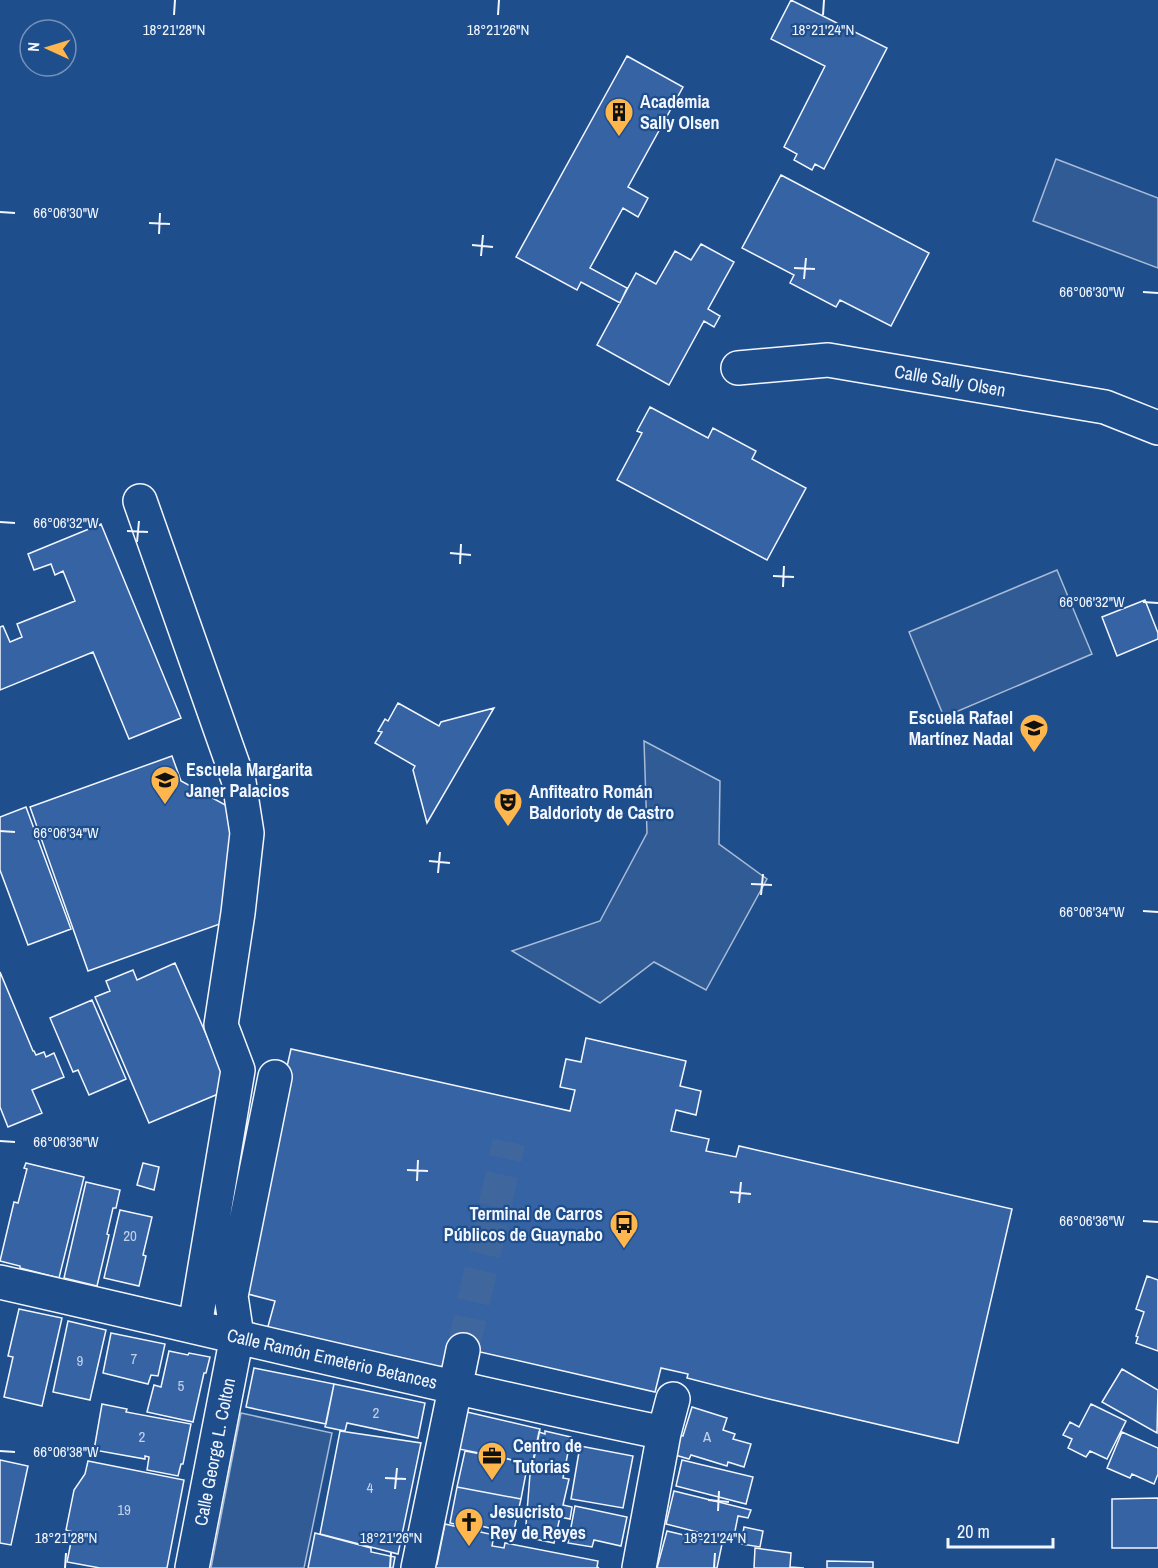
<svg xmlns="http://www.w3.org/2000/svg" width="1158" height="1568" viewBox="0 0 1158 1568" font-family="'Archivo Narrow',sans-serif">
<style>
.built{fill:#305b95;stroke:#a8bbd7;stroke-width:1.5}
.building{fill:#3563a3;stroke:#f2f6ff;stroke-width:1.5}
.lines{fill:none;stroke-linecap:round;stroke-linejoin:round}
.minor-tunnel{stroke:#3f679d;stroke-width:33;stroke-dasharray:33 16;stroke-linecap:butt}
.minor-casing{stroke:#f2f6ff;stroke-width:36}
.minor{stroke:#1f4e8c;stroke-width:33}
.ticks{fill:none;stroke:#f2f6ff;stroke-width:2}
.labels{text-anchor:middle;stroke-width:4.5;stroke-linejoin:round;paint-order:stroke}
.number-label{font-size:15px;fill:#c3d1e8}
.poi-label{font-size:18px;font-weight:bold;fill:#f2f6ff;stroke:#1f4e8c;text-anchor:start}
.street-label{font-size:18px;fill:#f2f6ff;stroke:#1f4e8c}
.ticks-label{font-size:15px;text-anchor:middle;fill:#f2f6ff;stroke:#1f4e8c;stroke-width:4.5;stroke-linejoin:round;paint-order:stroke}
</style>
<rect width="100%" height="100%" fill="#1f4e8c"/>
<!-- built -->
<path class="built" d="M1056,159L1158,198V268L1033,221Z
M1057,570L1092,654L944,717L909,632Z
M644,741L720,781L719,844L767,879L706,990L654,962L600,1003L512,951L600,921L647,833Z
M241,1413L332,1433L304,1568H211Z"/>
<!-- building -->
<path class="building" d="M791,0L887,48L824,169L815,164L812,170L794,160L797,154L784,147L825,66L771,39Z
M627,56L683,87L628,187L648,198L638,217L623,208L590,268L627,288L620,303L581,282L577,290L516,257Z
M781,175L929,253L891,326L840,300L836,307L790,283L794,275L742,248Z
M701,244L734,262L708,309L720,316L714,327L704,321L669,385L597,345L636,273L656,284L675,251L691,260Z
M650,407L708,438L713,428L756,451L752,459L806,488L767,560L617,480L642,433L637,431Z
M101,524L181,718L129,739L93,652L0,690V627L3,626L10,642L22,637L17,624L75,601L63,571L55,575L51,564L34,570L28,554Z
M1145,600L1158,633V639L1117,656L1102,617Z
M398,703L439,726L441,722L494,708L427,823L413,770L415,766L375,743L382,732L378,731L385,719L388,721Z
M172,756L181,781L231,808L244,842L231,920L88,971L30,807Z
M26,807L71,929L28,945L0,870V817Z
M175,963L230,1089L149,1123L95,997L110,991L106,981L133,970L137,980Z
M0,972L33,1051H34L36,1055L44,1052L46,1057L54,1053L64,1077L32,1090L42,1113L8,1127L0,1107Z
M92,1000L126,1079L89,1095L78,1070L73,1072L50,1018Z
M586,1038L686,1061L680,1086L701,1091L696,1115L676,1110L671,1131L709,1139L706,1151L736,1157L739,1146L1012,1209L958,1443L769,1399L687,1378L688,1374L661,1368L655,1392L476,1351L451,1370L267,1330L275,1301L236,1291L291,1049L570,1111L575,1090L560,1087L566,1059L581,1062Z
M26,1163L84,1177L59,1278L20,1268V1266L0,1261L14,1202L18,1203L27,1169L24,1168Z
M143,1163L159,1167L154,1190L137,1185Z
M86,1182L120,1190L116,1208H113L107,1234L109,1235L97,1286L64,1278Z
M120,1210L152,1217L143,1255L146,1256L139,1286L104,1278Z
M1147,1276L1158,1280V1351L1136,1343L1138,1337L1136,1336L1144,1312L1136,1309Z
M19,1309L62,1318L42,1406L4,1397L13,1357L8,1356Z
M68,1321L106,1330L90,1400L53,1392Z
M111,1333L165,1344L158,1376L151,1375L148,1384L103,1373Z
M169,1351L188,1355L189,1353L210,1357L206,1373H204L193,1422L147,1412L154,1385L161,1387Z
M254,1368L334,1384L326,1424L246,1407Z
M1122,1369L1158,1390L1157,1433L1102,1402Z
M334,1384L425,1403L418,1438L347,1423L345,1431L325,1427Z
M102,1404L127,1409L126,1412L191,1424L183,1464H181L178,1476L147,1470L149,1457L145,1456V1459L94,1450Z
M1091,1404L1126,1421L1107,1459L1090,1451L1086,1457L1068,1448L1072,1439L1063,1435L1070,1422L1079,1427Z
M692,1407L727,1418L723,1430L735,1434L733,1439L751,1444L744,1467L728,1462L727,1466L691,1455L689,1459L675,1455L681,1435L683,1436Z
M467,1412L540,1429L533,1464L459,1449Z
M340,1431L421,1443L398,1554L320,1534Z
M545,1431L571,1437L563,1478L569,1479L563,1505L572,1507L570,1519L560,1517L554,1543L525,1537L530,1474L539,1432L545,1434Z
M1122,1432L1158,1448V1474L1154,1484L1132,1474L1130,1478L1107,1468Z
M580,1446L633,1456L623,1508L571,1499Z
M465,1451L533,1464L530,1474L526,1473L521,1499L457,1487Z
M0,1460L28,1466L11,1545L0,1543Z
M682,1460L753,1477L746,1504L676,1486Z
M88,1461L184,1480L167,1568H100L67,1562L73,1532L66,1530L74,1490L85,1474Z
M457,1487L521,1499L513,1534L481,1526V1530L450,1523Z
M674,1491L751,1510L748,1518L738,1516L733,1541L666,1524Z
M1158,1498V1548H1112V1499Z
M575,1506L627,1517L621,1546L594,1540L592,1547L568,1543Z
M445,1524L494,1535L492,1546L504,1548L505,1543L598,1561L597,1567L599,1568H433L434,1563L437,1564Z
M744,1527L763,1531L760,1547L741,1544Z
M667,1531L722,1544L717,1568H657Z
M315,1533L371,1548V1552L395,1557L393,1568H308Z
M755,1548L791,1553L790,1567L804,1568H754Z
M827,1561L873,1562V1568H827Z"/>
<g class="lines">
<!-- minor-tunnel -->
<path class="minor-tunnel" d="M463,1350L509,1142"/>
<!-- minor casing -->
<g class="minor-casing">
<path id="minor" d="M738,368L828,360L1105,407L1158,428
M140,501L239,782L247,833L238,913L221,1025L238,1070L195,1326
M0,1282C221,1332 442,1387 664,1433
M192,1568L237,1336L231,1296L275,1077
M418,1568L463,1350
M639,1568L664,1433L673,1399"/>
</g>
<!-- minor -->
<use href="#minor" class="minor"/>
</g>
<!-- ticks -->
<path class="ticks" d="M174,15L175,0M498,15L499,0M823,15L824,0M0,212L15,213M149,223L170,224M159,234L160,213M472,245L493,247M481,256L483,235M794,268L815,269M804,279L806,258M1143,292L1158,293M0,522L15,523M127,531L148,532M137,542L139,521M450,553L471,555M460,564L461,544M773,576L794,577M783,587L784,566M1143,602L1158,603M0,831L15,832M429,861L450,863M438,873L440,852M751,884L772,885M761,895L763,874M1143,911L1158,912M0,1141L15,1142M407,1170L428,1171M417,1181L418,1160M730,1192L751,1194M739,1203L741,1182M1143,1221L1158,1222M0,1451L15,1452M385,1478L406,1479M395,1489L397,1468M708,1500L729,1502M718,1511L719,1491M65,1568L66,1553M390,1568L391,1553M714,1568L715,1553"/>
<!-- icons -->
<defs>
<g id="building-pin" transform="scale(1.5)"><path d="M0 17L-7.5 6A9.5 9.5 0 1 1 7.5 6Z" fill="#ffb74d" stroke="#1f4e8c"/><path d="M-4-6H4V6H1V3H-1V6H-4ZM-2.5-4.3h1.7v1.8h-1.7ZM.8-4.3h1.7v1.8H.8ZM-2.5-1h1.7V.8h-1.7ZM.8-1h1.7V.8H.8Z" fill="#111"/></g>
<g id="school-pin" transform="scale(1.5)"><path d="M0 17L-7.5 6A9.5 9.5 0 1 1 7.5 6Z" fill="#ffb74d" stroke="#1f4e8c"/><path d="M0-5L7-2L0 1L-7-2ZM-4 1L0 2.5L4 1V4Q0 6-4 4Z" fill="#111"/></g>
<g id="theatre-pin" transform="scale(1.5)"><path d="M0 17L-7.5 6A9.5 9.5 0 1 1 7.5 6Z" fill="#ffb74d" stroke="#1f4e8c"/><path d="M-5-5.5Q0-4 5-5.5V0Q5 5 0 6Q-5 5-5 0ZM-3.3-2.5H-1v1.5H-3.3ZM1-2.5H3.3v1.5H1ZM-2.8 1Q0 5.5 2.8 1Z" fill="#111"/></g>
<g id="bus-pin" transform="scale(1.5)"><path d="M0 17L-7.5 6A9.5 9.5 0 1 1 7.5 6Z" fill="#ffb74d" stroke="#1f4e8c"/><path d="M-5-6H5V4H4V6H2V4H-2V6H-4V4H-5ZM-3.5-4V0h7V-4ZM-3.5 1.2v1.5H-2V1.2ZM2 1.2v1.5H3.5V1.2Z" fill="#111"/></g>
<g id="office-pin" transform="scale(1.5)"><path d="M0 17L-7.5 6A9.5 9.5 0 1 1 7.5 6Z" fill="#ffb74d" stroke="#1f4e8c"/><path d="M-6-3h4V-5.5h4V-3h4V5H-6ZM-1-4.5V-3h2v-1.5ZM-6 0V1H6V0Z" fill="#111"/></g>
<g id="church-pin" transform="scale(1.5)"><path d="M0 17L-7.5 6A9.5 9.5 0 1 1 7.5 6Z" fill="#ffb74d" stroke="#1f4e8c"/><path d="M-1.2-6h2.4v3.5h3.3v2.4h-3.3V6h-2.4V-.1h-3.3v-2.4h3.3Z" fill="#111"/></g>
</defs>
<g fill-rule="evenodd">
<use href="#building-pin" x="619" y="112"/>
<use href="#school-pin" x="1034" y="728"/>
<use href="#school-pin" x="165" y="780"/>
<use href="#theatre-pin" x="508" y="802"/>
<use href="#bus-pin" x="624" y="1224"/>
<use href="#office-pin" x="492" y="1456"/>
<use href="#church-pin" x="469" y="1522"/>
</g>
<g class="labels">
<!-- number labels -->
<g class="number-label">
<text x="130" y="1241">20</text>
<text x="134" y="1364">7</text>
<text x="80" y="1366">9</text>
<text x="181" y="1391">5</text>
<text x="376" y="1418">2</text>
<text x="142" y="1442">2</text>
<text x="707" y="1442">A</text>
<text x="370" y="1493">4</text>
<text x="124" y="1515">19</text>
</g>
<!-- poi labels -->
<g class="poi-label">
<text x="640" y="108">Academia<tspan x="640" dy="21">Sally Olsen</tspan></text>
<text x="1013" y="724" text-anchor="end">Escuela Rafael<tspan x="1013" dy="21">Martínez Nadal</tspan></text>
<text x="186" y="776">Escuela Margarita<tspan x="186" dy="21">Janer Palacios</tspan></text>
<text x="529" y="798">Anfiteatro Román<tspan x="529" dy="21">Baldorioty de Castro</tspan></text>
<text x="603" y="1220" text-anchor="end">Terminal de Carros<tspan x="603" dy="21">Públicos de Guaynabo</tspan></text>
<text x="513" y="1452">Centro de<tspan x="513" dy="21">Tutorias</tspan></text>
<text x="490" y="1518">Jesucristo<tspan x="490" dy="21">Rey de Reyes</tspan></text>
</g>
<!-- street labels -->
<g class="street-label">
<text transform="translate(950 381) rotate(10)" y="6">Calle Sally Olsen</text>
<text transform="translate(332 1359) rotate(13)" y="6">Calle Ramón Emeterio Betances</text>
<text transform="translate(215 1452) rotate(-79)" y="6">Calle George L. Colton</text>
</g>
</g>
<g class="ticks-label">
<text x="174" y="35">18°21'28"N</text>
<text x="498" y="35">18°21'26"N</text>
<text x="823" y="35">18°21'24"N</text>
<text x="66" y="218">66°06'30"W</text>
<text x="1092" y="297">66°06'30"W</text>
<text x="66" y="528">66°06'32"W</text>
<text x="1092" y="607">66°06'32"W</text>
<text x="66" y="838">66°06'34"W</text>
<text x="1092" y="917">66°06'34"W</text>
<text x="66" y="1147">66°06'36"W</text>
<text x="1092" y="1226">66°06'36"W</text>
<text x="66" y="1457">66°06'38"W</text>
<text x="66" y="1543">18°21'28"N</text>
<text x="391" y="1543">18°21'26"N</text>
<text x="715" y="1543">18°21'24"N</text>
</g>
<!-- north arrow -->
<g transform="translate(48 48) rotate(274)"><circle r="28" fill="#1f4e8c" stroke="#7391ba" stroke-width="1.5"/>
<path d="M0-4.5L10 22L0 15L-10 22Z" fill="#ffb74d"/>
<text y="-9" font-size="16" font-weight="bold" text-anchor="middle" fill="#f2f6ff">N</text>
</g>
<!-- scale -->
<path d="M948 1538v9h105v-9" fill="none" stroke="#f2f6ff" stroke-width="3"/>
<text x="957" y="1538" font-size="18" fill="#f2f6ff" stroke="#1f4e8c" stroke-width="4.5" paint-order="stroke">20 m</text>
</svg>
